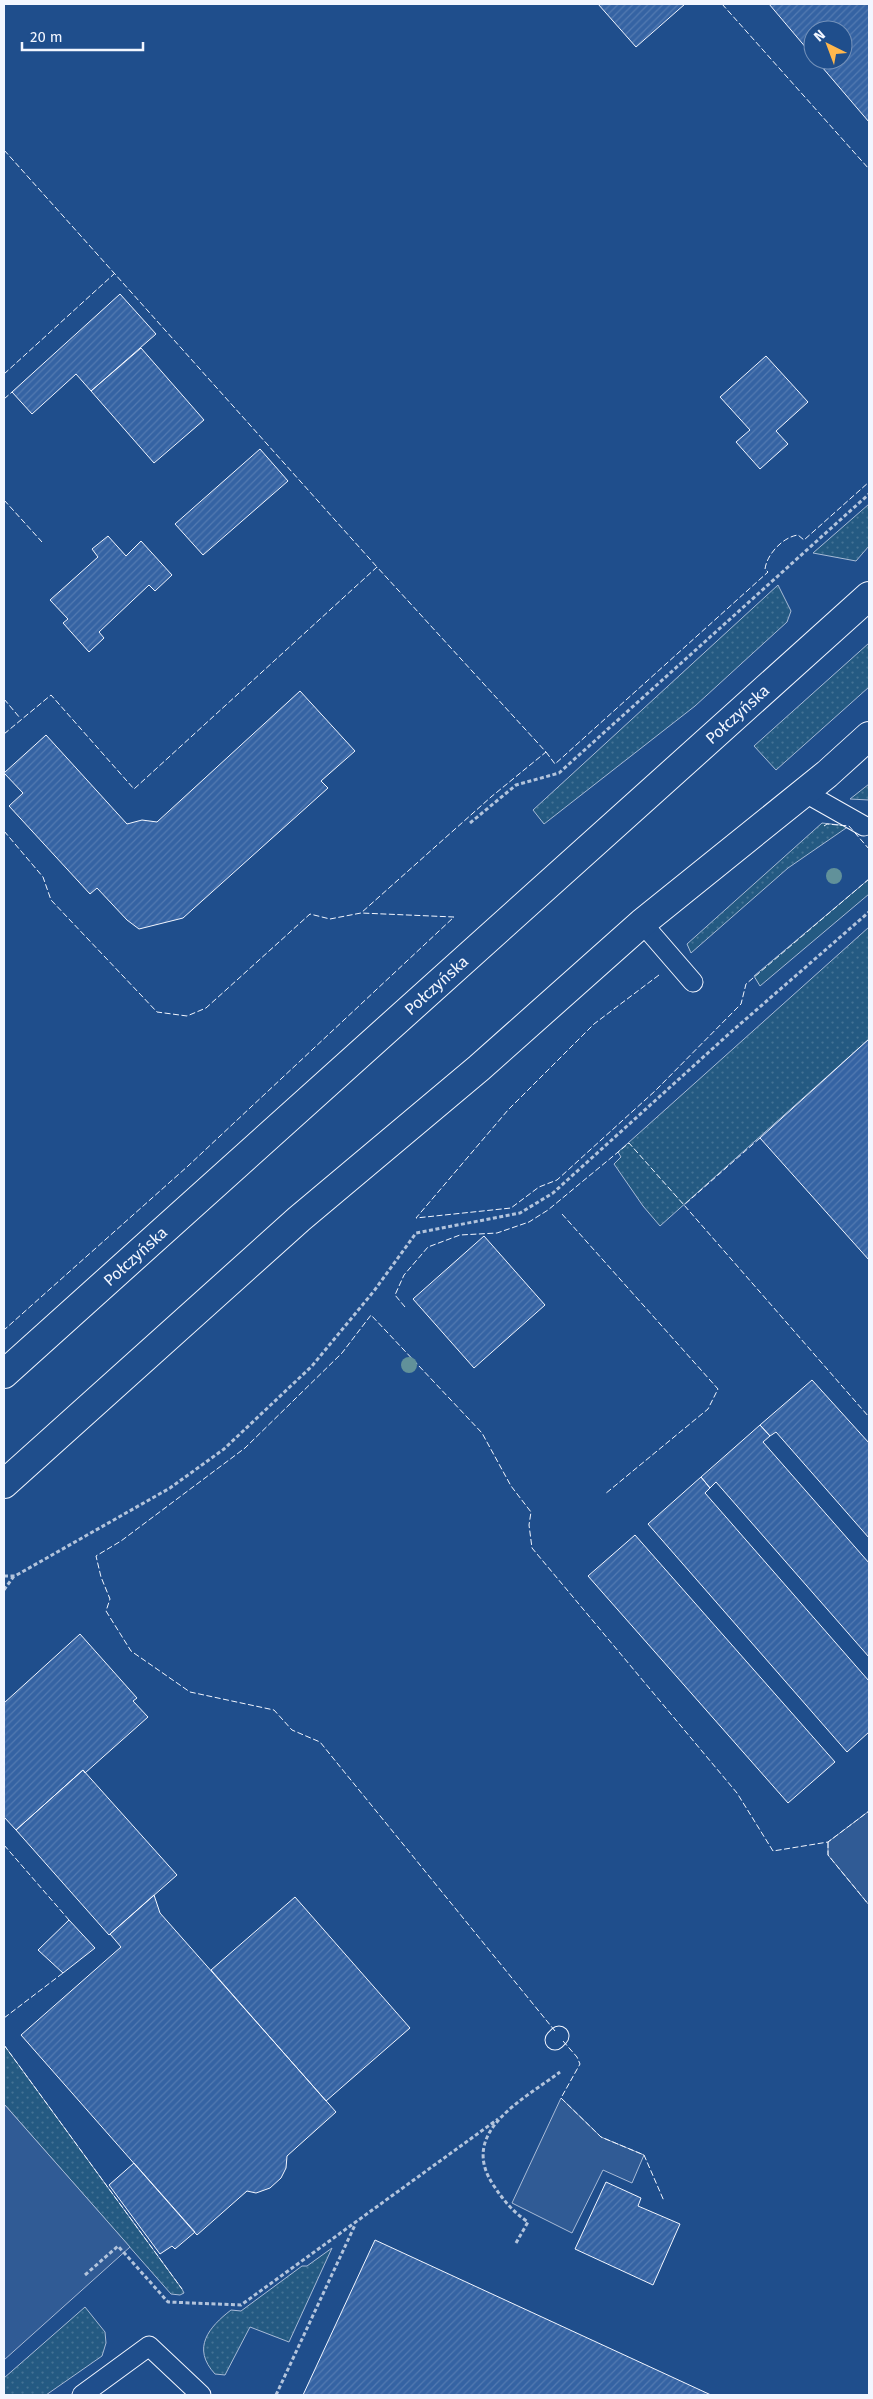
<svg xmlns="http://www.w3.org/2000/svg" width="873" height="2399" viewBox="0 0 873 2399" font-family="'Fira Sans',sans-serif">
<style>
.grass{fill:url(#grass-dots);stroke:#a8bbd7}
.green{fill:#245a82;stroke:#a8bbd7}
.parking{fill:#305b95;stroke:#a8bbd7}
.building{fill:url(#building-hatch);stroke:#f2f6ff}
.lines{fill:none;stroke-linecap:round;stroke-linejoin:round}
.service-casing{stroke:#f2f6ff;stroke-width:21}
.secondary-casing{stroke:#f2f6ff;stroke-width:30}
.path{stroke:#b3c4dc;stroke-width:3;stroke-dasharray:4 2.5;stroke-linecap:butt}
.service{stroke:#1f4e8c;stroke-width:19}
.secondary{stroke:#1f4e8c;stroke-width:28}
.fence{stroke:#f2f6ff;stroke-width:1;stroke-dasharray:6 2.5;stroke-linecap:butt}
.tree{fill:#61919a}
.labels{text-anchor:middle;stroke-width:4;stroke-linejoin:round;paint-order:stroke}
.street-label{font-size:16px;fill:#f2f6ff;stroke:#1f4e8c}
</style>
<defs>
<pattern id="grass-dots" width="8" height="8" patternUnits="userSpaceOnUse" patternTransform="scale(1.25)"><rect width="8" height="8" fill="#245a82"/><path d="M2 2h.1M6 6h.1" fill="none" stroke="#447295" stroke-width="1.8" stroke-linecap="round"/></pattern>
<pattern id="building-hatch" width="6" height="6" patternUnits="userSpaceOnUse" patternTransform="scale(1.25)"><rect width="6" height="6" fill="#3563a3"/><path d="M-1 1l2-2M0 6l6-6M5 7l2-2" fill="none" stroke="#537ab1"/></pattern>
</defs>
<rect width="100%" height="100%" fill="#1f4e8c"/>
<!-- grass -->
<path class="grass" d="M869,504V546L856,561L813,553Z
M778,585L791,611L787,622L695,706L544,824L533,810Z
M869,643V687L776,770L754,746Z
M869,784V800L850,799Z
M822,823L849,826L788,868L691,953L687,944Z
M869,927V1039L660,1226L643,1206L614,1164L621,1157L618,1152Z
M4,2045L182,2289L184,2293L180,2295L171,2294L4,2104Z
M332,2248L289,2342L250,2327L225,2375L215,2374C191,2348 209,2327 231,2310L241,2311L302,2266H307Z
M85,2307L105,2332L106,2343L102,2356L46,2395H4V2378Z"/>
<!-- green -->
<path class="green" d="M869,879V894L760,986L754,976Z"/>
<!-- parking -->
<path class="parking" d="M869,1811V1905L828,1855V1842Z
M561,2098L601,2137L644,2155L632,2183L603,2170L572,2233L512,2203Z
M4,2104L130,2247L4,2360Z"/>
<!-- building -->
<path class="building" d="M598,4H685L636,47Z
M769,4H869V122L816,60H843V30H813V56Z
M120,294L156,334L91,391L76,374L32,414L12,392Z
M141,348L204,420L154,463L91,391Z
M766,356L808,402L776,431L788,444L760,469L736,442L750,430L720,397Z
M260,449L288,481L203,555L175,524Z
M108,536L126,556L141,541L172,575L155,591L149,585L99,632L104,638L89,652L63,623L68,619L50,600L98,557L92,549Z
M300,691L355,751L321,781L328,788L183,918L139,929L127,920L97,888L90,894L9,806L23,793L4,773L46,735L127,824L142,820L157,822Z
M869,1039V1260L760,1138Z
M484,1236L545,1305L474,1368L413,1299Z
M812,1380L869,1443V1538L776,1432L770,1436L760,1425Z
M760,1425L770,1436L763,1442L869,1563V1657L716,1482L710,1488L701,1477Z
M701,1477L710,1488L705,1493L869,1681V1732L847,1752L648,1524Z
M635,1535L835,1762L788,1803L588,1576Z
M80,1634L137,1698L133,1701L148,1717L85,1773L83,1770L16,1830L4,1817V1703Z
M83,1770L177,1875L109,1935L16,1830Z
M154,1895L160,1913L336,2112L287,2156L286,2168L281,2178L270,2188L256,2193L247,2191L197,2235L21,2035L121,1947L110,1934Z
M295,1897L410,2028L326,2101L211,1970Z
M69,1920L95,1948L63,1973L38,1950Z
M134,2163L195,2232L175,2249L172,2246L160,2254L109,2185Z
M606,2182L641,2198L638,2206L680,2224L653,2285L575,2249Z
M375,2240L711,2395H303Z"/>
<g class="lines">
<!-- service casing -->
<g class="service-casing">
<path id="service" d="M804,792L864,826
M642,923L693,982
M555,2040L559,2036
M82,2395L149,2346L201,2395"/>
</g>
<!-- secondary casing -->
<g class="secondary-casing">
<path id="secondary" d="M4,1374L869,596
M4,1484L299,1219L479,1068L642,923L827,774L869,736"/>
</g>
<!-- path -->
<path class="path" d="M470,823L516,785L559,773L869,494
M4,1576H15L170,1488L224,1449L312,1366L374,1291L416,1233L520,1213L553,1193L731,1032L869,912
M4,1590L14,1576
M516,2243L528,2222C513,2212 504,2201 494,2186C457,2132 523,2100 560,2072
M85,2275L118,2246L168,2302L241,2305L498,2119
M276,2395L355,2225"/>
<!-- service -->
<use href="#service" class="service"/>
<!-- secondary -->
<use href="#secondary" class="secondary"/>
<!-- fence -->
<path class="fence" d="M722,4L869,169
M4,150L377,567
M4,374L114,274
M4,399L12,392
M4,500L42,542
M4,699L20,718
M4,734L51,695L134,789L377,567L546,752L491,797L361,913
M546,752L555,764L768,572L765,569C767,554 783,537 798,535L804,540L869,482
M824,826L827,824L849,826L869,849
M4,831L43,877L51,900L157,1012L187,1016L206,1008L310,914L330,919L361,913L454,917L188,1166L4,1330
M659,975L594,1024L508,1110L416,1218L511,1208L539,1187L557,1180L655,1091L741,1004L746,984L869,879
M760,1138L684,1205L869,1417
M562,1214L718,1389L708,1409L605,1494
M405,1307L395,1295L404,1275L428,1247L460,1235L497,1233L529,1222L548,1210L629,1143L684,1205
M828,1842V1855L869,1905
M4,1845L69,1920
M4,2018L63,1973
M555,2031L320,1742L292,1730L274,1710L190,1692L131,1651L106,1611L110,1599L101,1577L96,1556L121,1541L245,1448L342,1353L371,1315L482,1433L511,1486L531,1512L529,1525L532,1548L737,1793L773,1851L828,1842L869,1811
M563,2041L577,2057L580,2064L561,2098L601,2137L644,2155L664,2201
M4,2045L182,2289"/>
</g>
<!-- trees -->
<g class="tree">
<circle cx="834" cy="876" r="8"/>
<circle cx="409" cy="1365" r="8"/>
</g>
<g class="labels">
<!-- street labels -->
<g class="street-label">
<text transform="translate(737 714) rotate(-42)" y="6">Połczyńska</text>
<text transform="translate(436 985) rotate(-42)" y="6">Połczyńska</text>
<text transform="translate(135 1256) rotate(-42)" y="6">Połczyńska</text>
</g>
</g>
<!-- border -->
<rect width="873" height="2399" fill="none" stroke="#f2f6ff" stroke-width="10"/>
<!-- north arrow -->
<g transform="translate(828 45) rotate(318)"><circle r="24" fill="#1f4e8c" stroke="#7391ba"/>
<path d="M0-4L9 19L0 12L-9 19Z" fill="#ffb74d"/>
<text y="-8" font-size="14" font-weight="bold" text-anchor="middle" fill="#f2f6ff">N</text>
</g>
<!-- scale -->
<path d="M22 42v8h121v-8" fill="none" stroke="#f2f6ff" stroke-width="2.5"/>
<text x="30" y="42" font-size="15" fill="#f2f6ff" stroke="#1f4e8c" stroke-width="4" paint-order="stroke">20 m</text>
</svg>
